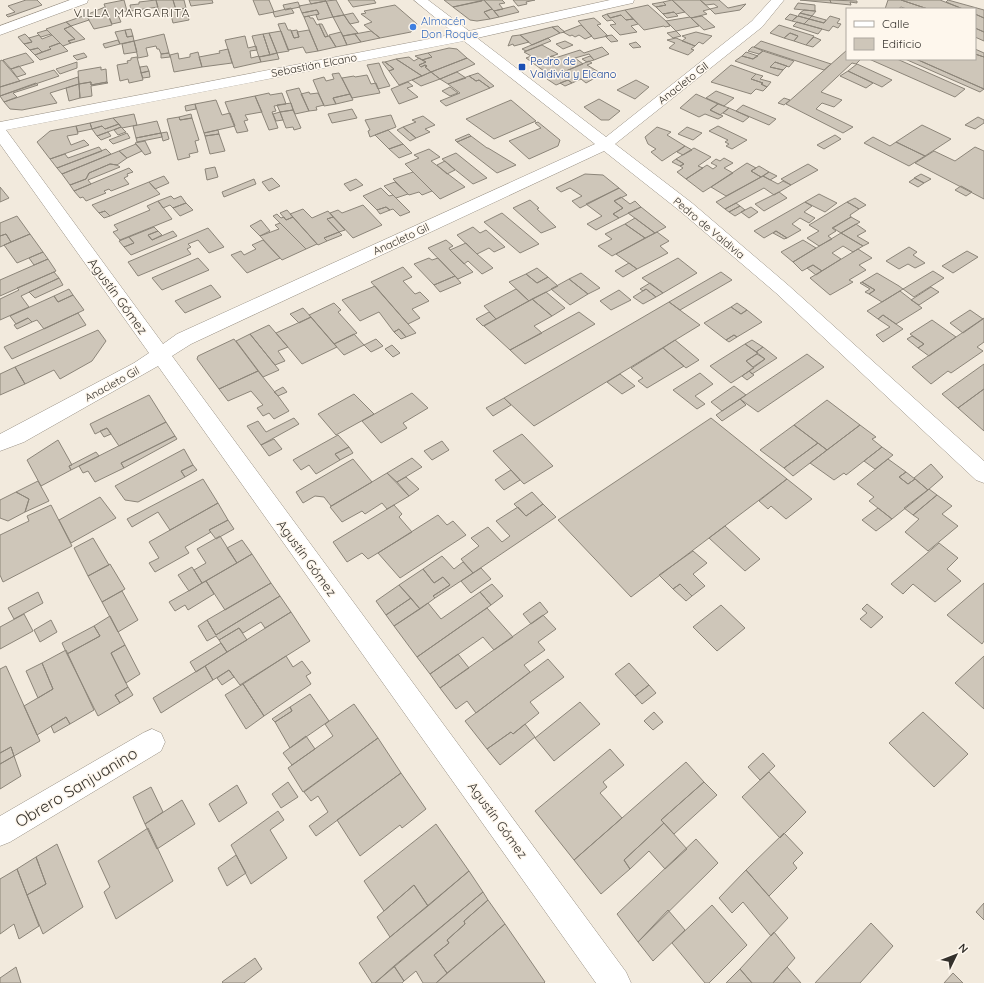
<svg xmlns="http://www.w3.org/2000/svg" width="984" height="983" viewBox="0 0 984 983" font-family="Quicksand,sans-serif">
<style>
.building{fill:#cec6b9;stroke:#8c8579}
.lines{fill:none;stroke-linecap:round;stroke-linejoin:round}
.minor-casing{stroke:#989084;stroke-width:1}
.minor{fill:#fff;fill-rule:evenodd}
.shop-dot{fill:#3f7fe0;stroke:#fef7ed;stroke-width:1.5}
.transit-dot{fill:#1a4fb4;stroke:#fef7ed;stroke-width:1.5}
.labels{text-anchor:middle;stroke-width:3;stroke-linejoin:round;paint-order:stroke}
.far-shop-label{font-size:11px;fill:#366cbe;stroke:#fef7ed;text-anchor:start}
.far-transit-label{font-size:11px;fill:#164399;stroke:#fef7ed;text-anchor:start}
.far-street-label{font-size:11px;fill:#34312c;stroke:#fef7ed}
.far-neighbourhood-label{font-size:12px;letter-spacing:1px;fill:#3e382d;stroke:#fef7ed}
.street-label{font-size:13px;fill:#34312c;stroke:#fef7ed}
.near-street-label{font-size:16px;fill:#34312c;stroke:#fef7ed}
</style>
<rect width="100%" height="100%" fill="#f2eadd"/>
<!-- building -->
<path class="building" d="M26,0H37L42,5L8,17L6,15L15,12L8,6Z
M124,0L127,11L117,13L121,22L112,24L104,4Z
M156,0L158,7L131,11L130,5L139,4V2Z
M156,0H173L176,10L186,8L189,20L173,23L171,15L160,17Z
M173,0H184L186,8L176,10Z
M189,0H212L213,3L191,6Z
M253,0H269L274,12L259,15Z
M309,0H325L326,1L311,4Z
M336,0L344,15L333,17L326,1Z
M348,0H374L376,3L353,7Z
M444,0H481L482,1L453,7Z
M484,0H502L505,3L499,4L503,9L494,11Z
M484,0L492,9L484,12L490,19L477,21L470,20L453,7Z
M513,0H535L526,2L527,4L518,6Z
M672,0H700L710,9L703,11L707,14L691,18Z
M672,0L685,12L676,14L674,12L663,14L656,7L666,5L663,2Z
M700,0H719L728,8L746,4L740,10L715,14L710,9L718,7L714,4L706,5Z
M800,0H830L831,3Z
M830,0L857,1V3L850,2L851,5L831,3Z
M888,0H901L928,9H907L901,7L898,9H885Z
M901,0H940L963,9H928Z
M948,0L984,10V18L975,14V9H963L946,2Z
M326,1L333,17L318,20L316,15L319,14L317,10L302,13L299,6Z
M298,2L300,7L285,10L283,5Z
M663,2L666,5L656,7L652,4Z
M798,3L815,5V11L794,9Z
M395,5L417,24L411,32L380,38L364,25L372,22L361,14L366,13L364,11Z
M648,5L666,21L670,26L665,27L664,26L644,30L625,10Z
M514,6L519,12L499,17L494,11Z
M105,7L112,25L94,29L86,15Z
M291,8L294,13L275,17L273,12Z
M492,9L494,11L499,17L490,19L484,12Z
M317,10L319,14L304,17L302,13Z
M625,10L633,19L626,20L621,15L610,18L607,14Z
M804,10L815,11H816L812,16L800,13Z
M674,12L678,16L667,18L663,14Z
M353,13L359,22L350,24L344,15Z
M800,13L812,16L809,19L798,16Z
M607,14L610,18L621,15L626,20L633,19L638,24L631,26L637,32L620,35L610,25L616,24L612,20L607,21L602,16Z
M790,14L797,16L792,21L785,19Z
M975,14L984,18V32L975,28Z
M86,15L89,20L71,26L66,22Z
M344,15L350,24L358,33L343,36L333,17Z
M309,16L310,18H313L317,25L319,24L325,37L329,36L336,47L318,51L304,17Z
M702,16L715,27L704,30L691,18Z
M798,16L809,19L804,24L792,21Z
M812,16L826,20L824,23L809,19Z
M830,16L840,19L837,23L841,24L838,28L833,26L829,31L804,24L809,19L824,23Z
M690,17L699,26L676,31L666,21Z
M594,18L601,24L597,25L608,36L594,39L578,21Z
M66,22L71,26L64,29L75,39L68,41L71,43L63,46L46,29Z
M797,22L804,24L822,29L818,34L793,26Z
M285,23L288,30H291L294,38L299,37L297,32L309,30L318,51L306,53L303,47L288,50L278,24Z
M319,24H322L328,36L325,37Z
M581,25L592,36L585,39L579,35L575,37L572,35L570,36L563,32Z
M779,25L814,36L806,45L794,41L798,36L790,33L784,38L770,33Z
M71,26L85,39L71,43L68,41L75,39L64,29Z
M558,26L561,29L565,32L560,33L552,27Z
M552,27L560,33L532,45L520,35Z
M975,28L984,32V41L975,37Z
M131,29L133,36L127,37L125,30Z
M47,30L51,34L41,37L37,33Z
M125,30L127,37L133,36L134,41L120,44L115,32Z
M297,30L299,37L294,38L291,31Z
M281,31L289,51L277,53L269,33Z
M371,31L380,38L361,42L355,34Z
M676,31L681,36L673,38L667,33Z
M341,32L347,45L336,47L329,35Z
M696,32L712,36L703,44L699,42L695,46L682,41L686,38L682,36Z
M269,33L277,53L270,55L263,34Z
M790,33L798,36L794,41L784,38Z
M25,34L29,38L32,42L24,44L18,37Z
M164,34L169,53L161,54L159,49H157L156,46L146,48L148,56L138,58L134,41Z
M263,34L270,55L259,57L252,36Z
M355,34L361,42L347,45L343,36Z
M39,35L42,39L52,35L60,43L49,47L51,49L42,52L38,48L30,50L24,44L32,42L29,38Z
M520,35L529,42L514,46L513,44L508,46L512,36Z
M612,35L618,41L611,42L605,36Z
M245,36L248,48L256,46L257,50L250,51L251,58L259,56L261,62L234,68L225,40Z
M814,37L821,40L813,47L806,45Z
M548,38L551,41L526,51L522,49Z
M676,38L695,46L691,49L694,50L688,55L669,48L675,43L667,40Z
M118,40L120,44L105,48L103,44Z
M134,41L137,52L124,54L122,44Z
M565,41L573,45L563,49L556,44Z
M761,41L831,64L824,70L754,47Z
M636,42L641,47L633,48L629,44Z
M60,43L68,51L40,60L35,55L51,49L49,47Z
M542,45L558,54L533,63L526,58L531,56L524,52Z
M602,47L609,54L594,60L589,54L575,58L583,64L552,77L533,63L552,56L555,58L580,50L584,53Z
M752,47H754L763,51L759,54L748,51Z
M38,48L42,52L35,55L30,50Z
M449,48L457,49L467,58L431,72L425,67L427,66L425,65L421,67L419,65L426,62L422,60L432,57L428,53Z
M228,49L232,63L202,67L199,57L220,53L219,51Z
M975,49L984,53V57L975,54Z
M847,50V59H861L856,64L852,63L821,92L842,100L834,107L822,103L816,109L853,127L843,133L786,104Z
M763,51L794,61L789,67L775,62L770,67L783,70L778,76L735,61L742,56L753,59Z
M198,52L202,67L174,72L170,55L178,53L179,59L190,57V54Z
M746,52L758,56L753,59L742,56Z
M26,53L34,62L11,69L3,60Z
M84,53L87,57L77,60L73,56Z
M169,53L170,57L161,58V54Z
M277,53L279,59L261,62L259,57Z
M428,53L432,57L422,60L415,56Z
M975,54L984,57V89L916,59H975Z
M590,56L594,60L587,62L582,59Z
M137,57L143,80L129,83L128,79L120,81L117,65L128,63L127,61L131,60V58Z
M409,57L414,61L419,58L426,62L419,65L421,67L425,65L427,66L425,67L431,72L422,76L396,59Z
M467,58L475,64L440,79L431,72Z
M396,59L422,76L399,85L389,71L394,69L385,62Z
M869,59H897L965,89L955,97Z
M905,59H916L984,89L980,92Z
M2,60L20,81L0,87V61Z
M589,61L592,63L587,65L602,74L586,83L581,79L572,83L568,80L556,85L547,79Z
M77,62V68L60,74L56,69Z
M382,62H385L394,69L389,71Z
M775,62L787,66L783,70L770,67Z
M379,63L384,75L390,86L378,89L367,65Z
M857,64L892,80L882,87L848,71Z
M731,65L756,74L751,79L763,83L761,84L767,87L763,91L756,89L751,94L711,82Z
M19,66L26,74L17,77L11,69Z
M147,66L149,71L141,73L140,67Z
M101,67V70L106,69L107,82L91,85V82L79,84L78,71Z
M54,70L59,76L0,96V87Z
M149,71L150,77L143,78L141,73Z
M848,71L873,83L866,88L840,76Z
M431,72L440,79L421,86L412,80Z
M457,72L466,78L448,84L440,79Z
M339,73L350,94L333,98L336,104L324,106L313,80L324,77L326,81L334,79L332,74Z
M478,73L494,86L490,88L479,80L476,81L469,76Z
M756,74L763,76L760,79L771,82L767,87L761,84L763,83L751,79Z
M367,75L371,84L376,83L380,93L352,98L342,78L354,76L355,77Z
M469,76L476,81L479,80L490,88L446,106L440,101L460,93L448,84Z
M78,77L79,84L50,93L57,103L22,110L10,109L4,102Z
M568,80L572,83L565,86L560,83Z
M636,80L649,87L635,99L617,90Z
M91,82V85L107,82L108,83L91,86L92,96L80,98L79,84Z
M408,82L413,86L407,88L418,97L399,104L391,89Z
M36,83L38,85L13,93L17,97L4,102L0,96Z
M79,84L80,98L69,101L66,88Z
M450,87L458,93L450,96L442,91Z
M299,88L309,111L295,114L286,91Z
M716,91L734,98L724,106L706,98Z
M309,92L310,94L318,93L324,105L316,107L317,110L309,111L301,94Z
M269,93L270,95L282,93L286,104L274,106L276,111L272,112L278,128L269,130L255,96Z
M350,94L353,100L336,104L333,98Z
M696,94L718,104L710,110L723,116L718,119L705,114L699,117L680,108Z
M255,96L262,112L245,115L248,120L244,121L248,131L237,133L225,102Z
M784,98L790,100L784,105L778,103Z
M599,99L620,111L609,120H601L584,107Z
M216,100L222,115L230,113L235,126L204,133L195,104Z
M511,100L536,121L494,139L466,119Z
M291,103L293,110L280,112L277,105Z
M195,104L196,109L186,111L185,106Z
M718,104L729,108L720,115L710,110Z
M743,105L776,119L769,125L736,111Z
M729,108L736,111L749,117L743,122L723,113Z
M352,109L357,118L332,123L328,114Z
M293,110L301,128L294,130L293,127L286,128L280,112Z
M280,112L283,120L276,121L273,114Z
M134,114L137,125L122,128L113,118Z
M191,114L192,118L180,120L179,117Z
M391,115L396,127L370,137L368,131L370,130L365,120Z
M423,116L435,125L425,129L430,132L416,138L403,127L416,122L412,120Z
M179,117L180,120L192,118L199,140L195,141L198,152L189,154L190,157L178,160L167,119Z
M978,117L984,120V123L975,129L965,125Z
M113,118L119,124L105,129L102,126L92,129L90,123Z
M157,121L161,133L136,138L133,126Z
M538,122L560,140L558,146L529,159L509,141L541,128L535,123Z
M90,123L92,129L78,132L76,126Z
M119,124L121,127L97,136L92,129L102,126L105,129Z
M922,125L951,139L925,156L896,142Z
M76,126L78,134L67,136L71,145L84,140L89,145L50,159L37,142L50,131Z
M718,126L747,140L732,149L726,146L729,144L725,142L728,140L709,131Z
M121,127L126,132L118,135L114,130Z
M403,127L416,138L410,141L397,130Z
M657,127L671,132L667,135L685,146L662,161L651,152L656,149L648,144L645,137Z
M687,127L702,133L693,140L678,134Z
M218,130L219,134L205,136L204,133Z
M388,130L403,144L389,149L375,135Z
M108,132L111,136L101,140L97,136Z
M167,132L169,139L163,141L161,133Z
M127,133L130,138L113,144L109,140Z
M161,133L162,137L137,142L136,138Z
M219,134L225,151L210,154L205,136Z
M469,134L471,136L457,142L455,140Z
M835,135L841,139L824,149L817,145Z
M471,136L487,148H488L516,165L497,173L457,142Z
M873,137L890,146L896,142L925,156L909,166L864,143Z
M145,141L151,153L145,155L135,143Z
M136,144L142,151L127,158L119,151Z
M403,144L412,153L399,158L389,149Z
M685,146L692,150L683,155L677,152Z
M99,147L102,151L57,168L50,159L65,154L68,158Z
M975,147L984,151V199L915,163L934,151L955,161Z
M694,148L711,157L698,166L703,168L686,179L677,172L683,168L680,166L684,164L676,159Z
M106,149L111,154L62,174L57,168Z
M429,149L440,157L431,161L465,187L440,199L405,164L419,158L414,155Z
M119,151L127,158L117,165L110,164L89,173L86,179L70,185L62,174Z
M456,153L487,178L473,184L442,159Z
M724,158L733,163L724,168L733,173L703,192L686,179L707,165L713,169L717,166L711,163L716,159L720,161Z
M676,159L684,164L680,166L672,162Z
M445,161L455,170L447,174L437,165Z
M747,163L756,168L751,171L761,177L726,196L711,187Z
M110,164L117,165L120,167L88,180L91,184L74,191L70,185L86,179L89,173Z
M808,164L818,170L791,185L781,179Z
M759,166L769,172L761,177L751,171Z
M215,167L218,177L207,180L205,169Z
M129,168L133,172L127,174L128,176L124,178L129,184L111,191L109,189L104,191L106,193L86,201L83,197L80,198L74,191Z
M413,172L432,191L422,195L419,192L409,195L393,179Z
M769,172L777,176L770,180L763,176Z
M585,174L603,175L619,188L580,208L572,201L582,196L570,188L561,192L556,188Z
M921,174L931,179L924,183L914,178Z
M164,176L169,183L155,189L149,182Z
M763,176L778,184L783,181L791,185L774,195L764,188L725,209L716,202Z
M272,178L280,186L269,191L262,182Z
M915,178L924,183L918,187L909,182Z
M254,179L256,184L224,197L222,192Z
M356,179L363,185L350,191L344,184Z
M149,182L160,194L110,216L105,211L99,213L92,205Z
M395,182L408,194L396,198L384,186Z
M961,186L972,192L966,196L955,190Z
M0,187L9,198L0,202Z
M381,188L389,196L393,195L410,212L400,216L393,209L390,210L386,207L377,210L363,196Z
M619,188L627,195L614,201L623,208L613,214L619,218L596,230L587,224L602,216L586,204Z
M779,192L787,198L764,211L755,204Z
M819,194L837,203L825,212L805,202Z
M171,196L174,199L181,196L186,203L173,208L170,205L163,208L158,201Z
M621,197L630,204L635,201L641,207L619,218L613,214L623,208L614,201Z
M855,198L866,205L859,209L847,202Z
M530,200L539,208L537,209L556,227L541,233L513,208Z
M158,201L172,219L120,240L113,232L118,230L114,225L150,210L147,206Z
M805,202L812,206L804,212L815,218L809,223L800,218L792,224L801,230L787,238L776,231L764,238L754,231Z
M847,202L859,209L850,215L851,217L832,228L836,231L828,236L832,239L819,246L807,238L819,231L809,225Z
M186,203L193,210L180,216L173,208Z
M736,203L740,206L729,212L725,209Z
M363,205L382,225L353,238L330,213L338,210L342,213Z
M740,206L745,210L735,216L729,212Z
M386,207L390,210L380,214L377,210Z
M641,207L666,227L655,233L628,213Z
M751,207L758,212L749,218L741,212Z
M303,209L312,218L328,211L333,217L327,219L339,232L324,238L327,241L318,245L290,214Z
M287,210L293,217L286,220L280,213Z
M105,211L110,216L104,218L99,213Z
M502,213L539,244L520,253L484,222Z
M277,214L281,218L284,217L286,220L293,217L317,244L306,249L273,216Z
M17,216L30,234L11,242L6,234L0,236V223Z
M333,217L345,230L339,232L327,219Z
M851,217L860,222L841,233L833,228Z
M635,218L655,233L645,238L625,224Z
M261,220L270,231L260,236L250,226Z
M280,223L306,249L282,260L260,236L279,229L275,225Z
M625,224L645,238L612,256L598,246L612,239L605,234Z
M856,224L866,231L857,236L869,243L863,246L841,233Z
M154,227L158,231L148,235L152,240L173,231L177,236L131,255L124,247L134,243L129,237Z
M473,227L480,233L486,230L505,247L494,252L489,248L477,254L457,235Z
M208,228L224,247L209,253L198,240L188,244L191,247L187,249L191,254L138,276L128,262Z
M158,231L162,235L152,240L148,235Z
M776,231L787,238L784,239L773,233Z
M339,232L342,235L327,241L324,238Z
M657,232L669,241L660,246L668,253L637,269L616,254Z
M841,233L863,246L853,252L843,246L832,253L841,259L822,271L813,265L802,271L793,262Z
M6,234L11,242L0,247V236Z
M30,234L43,252L17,263L4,245Z
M129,237L134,243L124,247L119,241Z
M263,240L280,258L247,273L231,255L241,251L244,255L256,249L252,245Z
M446,240L453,246L449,248L450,250L473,272L458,279L428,248Z
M803,240L816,248L793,262L781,252Z
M466,243L477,254L493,268L482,274L468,261L464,264L450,250Z
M909,247L917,252L913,255L925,263L915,268L908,264L899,269L886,261Z
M858,249L872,258L859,265L866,270L849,280L853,282L830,295L810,278Z
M967,251L978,257L953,273L942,266Z
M43,252L48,259L34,265L29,258Z
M198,258L209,270L162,290L152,278Z
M429,258L432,260L438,258L455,276L434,285L414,264Z
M678,258L697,273L663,293L642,278Z
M48,259L56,271L0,296V280Z
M629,263L637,269L623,277L615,271Z
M813,265L822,271L816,275L807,268Z
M403,267L412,277L403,281L415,294L420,292L429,301L412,309L420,318L408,324L371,282Z
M537,268L548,277L537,283L526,274Z
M933,271L944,278L914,297L903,289Z
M54,272L59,278L21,296L29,307L0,320V299L19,290L17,288Z
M721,272L732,280L680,310L669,302Z
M581,273L600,288L588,294L569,279Z
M877,273L899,286L903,289L882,302L869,294L875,290L862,282Z
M526,274L537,283L548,277L558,286L529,301L509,282Z
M455,276L461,283L440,292L434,285Z
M59,278L63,285L35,298L29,292Z
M569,279L588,294L570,305L551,289Z
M862,282L875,290L869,294L865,292L870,289L860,283Z
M650,283L663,293L656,297L646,289L643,291L640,289Z
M211,285L221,297L185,313L175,301Z
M375,286L408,324L416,333L406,337L399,329L394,332L379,312L360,321L342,300Z
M931,287L939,292L919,305L911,300Z
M69,289L73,295L58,302L54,296Z
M516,289L529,301L496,319L484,306Z
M646,289L656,297L643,304L633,297Z
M619,290L631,300L611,310L600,301Z
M900,291L922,308L896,324L883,315L878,319L867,311Z
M546,292L565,308L552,316L532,299Z
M73,295L84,310L44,329L37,320L32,322L28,318L16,324L10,316L54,296L58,302Z
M532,299L552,316L534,326L542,333L510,350L484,326Z
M669,302L700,325L534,426L504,398Z
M334,303L341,310L338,312L357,333L334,344L309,315Z
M737,303L747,310L741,314L731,307Z
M731,307L741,314L747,310L762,322L737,337L734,335L726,340L704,323Z
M303,308L311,317L299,323L290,314Z
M970,310L983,319L963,333L950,323Z
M489,312L496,319L483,326L476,319Z
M579,312L595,324L525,364L510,350Z
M78,313L86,325L12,359L4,347Z
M883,315L903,329L883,342L876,335L890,327L878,319Z
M311,317L337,347L302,364L276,333Z
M28,318L32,322L17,329L14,325Z
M984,318V342L977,347L983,351L951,373L948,371L931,384L912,367Z
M932,320L956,337L929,356L918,348L924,344L910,334Z
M269,325L288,347L278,351L285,361L275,365L250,334Z
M399,329L406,337L401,339L394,332Z
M98,330L106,341L92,361L60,379L54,370L25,384L15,367Z
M250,334L275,365L279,370L263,377L236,341Z
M354,334L364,345L344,355L334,344Z
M734,335L737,337L729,342L726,340Z
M912,336L924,344L918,348L907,339Z
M234,339L258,371L219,389L197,359L198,356Z
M376,339L383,346L371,352L364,345Z
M675,340L699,360L686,368L663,348Z
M752,340L763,347L756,352L745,344Z
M745,344L758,353L746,361L754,368L731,383L710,366Z
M392,345L400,353L393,357L385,349Z
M763,347L777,358L752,374L749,371L765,359L756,352Z
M663,348L684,366L647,388L638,381L643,378L631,368Z
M757,354L765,359L753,367L746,361Z
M807,354L824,367L758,412L740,399Z
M984,364V389L958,408L942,394Z
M15,367L25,384L0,395V374Z
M258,371L278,396L289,411L274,419L269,413L263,416L257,408L263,405L251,391L228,401L219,389Z
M749,371L754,375L747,380L742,376Z
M700,373L713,384L695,396L705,404L697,409L673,390Z
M620,374L635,386L622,394L607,382Z
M734,386L746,395L722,411L711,402Z
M283,387L287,392L278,396L274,392Z
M984,389V431L958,408Z
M412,393L428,408L403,423L407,428L381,443L362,421Z
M354,394L374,414L336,435L318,414Z
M149,395L166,422L119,446L107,428L95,434L90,424Z
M504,398L511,405L493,416L486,408Z
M740,399L746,405L722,421L716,415Z
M827,400L860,425L827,450L794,425Z
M294,418L299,424L261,445L247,426L258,421L266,432Z
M711,418L787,479L631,597L558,520Z
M166,422L175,436L121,463L124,468L95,482L88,471L83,473L79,466Z
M794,425L818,443L784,468L760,450Z
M860,425L876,437L872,439L882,447L846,475L844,473L834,480L810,463Z
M107,428L111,434L104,437L100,431Z
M522,434L553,466L524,484L493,451Z
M338,435L349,447L335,454L340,460L316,474L309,465L301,470L293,460Z
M175,436L177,439L124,468L121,463Z
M274,439L282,449L269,456L261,445Z
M58,440L72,465L69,466L71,470L41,486L27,460Z
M442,441L449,450L432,460L424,451Z
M818,443L827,450L793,476L784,468Z
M349,447L353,453L340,460L335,454Z
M882,447L893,455L875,469L864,461Z
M184,449L193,465L181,471L185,477L138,502L125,500L115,486Z
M96,452L99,456L71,470L69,466Z
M412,458L422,467L397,482L387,473Z
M353,459L372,482L331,506L324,497L315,496L303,503L296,492Z
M888,459L906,472L899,477L908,484L915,479L928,490L892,519L869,501L874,497L857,484Z
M931,464L943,477L928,490L914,478Z
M193,465L197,470L185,477L181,471Z
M511,470L520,480L504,490L495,480Z
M906,472L915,479L908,484L899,477Z
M387,473L409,496L387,509L382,503L365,514L362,511L342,522L330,507Z
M406,477L419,489L409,496L397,482Z
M203,479L218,503L170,530L158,512L132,527L127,519Z
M787,479L812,499L786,519L771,506L768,509L759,501Z
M38,481L49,501L25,512L29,499L16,492Z
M929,489L937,495L913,515L904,508Z
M16,492L29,499L25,512L8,521L0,518V500Z
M532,492L543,504L526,516L514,504Z
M937,495L952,506L942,514L958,526L928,551L905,532L919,519L913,515Z
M100,497L116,518L71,543L59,520Z
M218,503L228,520L209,530L211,532L185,547L189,553L155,572L149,563L159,558L149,542Z
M543,504L556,517L473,573L461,559L479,546L471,538L488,527L502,542L510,536L496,521L518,507L526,516Z
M51,505L72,546L3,582L0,575V535L29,521L27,516Z
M394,505L402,514L399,517L412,532L368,559L362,553L347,562L333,542Z
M878,508L892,519L876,531L862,520Z
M438,515L447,525L453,521L466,535L400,578L378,553Z
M228,520L234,529L216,539L209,530Z
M725,526L760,559L745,571L709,538Z
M220,536L237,563L202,583L194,570L206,563L197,549Z
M93,538L109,565L88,576L74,548Z
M242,540L252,554L237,563L227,548Z
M939,543L958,558L947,569L961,581L935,602L913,584L903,594L891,584Z
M693,551L707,563L693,574L705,586L692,596L680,584L673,589L659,575Z
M252,554L271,583L225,610L206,581Z
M442,556L454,569L463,562L473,573L435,598L433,596L450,585L443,577L434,583L423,569Z
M110,564L125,589L102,602L88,576Z
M192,567L202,583L189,591L178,575Z
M481,568L491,579L471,593L461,581Z
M423,569L434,583L443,577L450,585L433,596L435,598L420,609L399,585Z
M206,581L214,594L188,610L185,605L175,611L169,602Z
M271,583L280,596L216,635L207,620Z
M984,583V641L982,644L947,615Z
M492,584L503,596L491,605L480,592Z
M680,584L692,596L686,601L673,589Z
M399,585L411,598L386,615L376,601Z
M122,591L138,620L118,632L102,602Z
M38,592L43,603L14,619L8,608Z
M480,592L491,605L417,657L394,626L428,603L441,619Z
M280,596L291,612L265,628L261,622L243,633L239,628L219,640L216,636L207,641L198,626L207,620L216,635Z
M411,598L420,609L394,626L386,615Z
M540,602L548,612L531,624L523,614Z
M867,604L883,617L871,628L860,619L867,613L862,609Z
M721,605L745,628L717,651L693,627Z
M487,608L513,637L494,650L483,637L430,674L417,657Z
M291,612L310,641L240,685L229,670L213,680L205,666Z
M24,614L33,631L0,649V627Z
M543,615L556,629L538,642L545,650L524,665L530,672L476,713L467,701L456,709L440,688Z
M110,616L125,645L111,653L128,687L115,695L120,703L98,716L67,654L100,636L94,626Z
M51,620L57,632L40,642L34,630Z
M94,626L100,636L67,654L62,643Z
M239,628L247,640L227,652L219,640Z
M221,643L227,652L196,672L190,662Z
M125,645L140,674L126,683L111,653Z
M66,650L94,710L70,724L66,717L37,735L24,706L53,689L42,663Z
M458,654L469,668L440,688L430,674Z
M286,656L293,667L302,661L311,673L306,676L311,684L264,716L243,684Z
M984,656V709L955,683Z
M548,659L564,677L530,702L539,713L513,734L511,732L487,749L465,721Z
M42,663L53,689L38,698L26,671Z
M629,663L649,685L635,696L615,674Z
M6,666L40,741L14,756L11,747L0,753V669Z
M205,666L213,680L161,713L153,698Z
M229,670L234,677L222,685L217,678Z
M243,684L264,716L246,729L225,695Z
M649,685L656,693L642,704L635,696Z
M128,687L133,695L120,703L115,695Z
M310,694L329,721L290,748L275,722L292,711L290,707Z
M580,702L600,724L554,761L535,738Z
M354,704L378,738L303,792L288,768L333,736L325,724Z
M290,707L292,711L275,722L272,719Z
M654,712L663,722L653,730L644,721Z
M923,712L968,754L934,787L889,743Z
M66,717L70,724L54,733L51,726Z
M525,724L535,737L500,765L487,749L511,732L513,734Z
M306,736L315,749L292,765L283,753Z
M378,738L401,773L316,836L309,826L328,812L318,796L311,801L304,792Z
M11,747L14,756L0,764V753Z
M610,749L624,765L603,782L607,787L600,793L622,818L574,860L535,811Z
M763,753L775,766L760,780L748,767Z
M14,756L21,776L0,789V764Z
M686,762L704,782L661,820L664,823L624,860L630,869L601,894L574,860Z
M769,772L806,812L780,838L742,797Z
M401,773L426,809L402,828L400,825L360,856L337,820Z
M288,782L298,797L281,808L272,794Z
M704,782L717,795L674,834L661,820Z
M237,785L247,803L219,822L209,804Z
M151,787L163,812L145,824L133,797Z
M182,800L195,824L157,849L145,824Z
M278,811L284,820L270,830L287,858L251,884L231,845Z
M664,823L687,849L665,869L649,851L630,869L624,860Z
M436,824L469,871L428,906L414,885L384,911L364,881Z
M148,828L173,881L116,919L104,892L110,887L98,861Z
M784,833L803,853L793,863L797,868L769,896L746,870Z
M696,839L718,863L638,942L617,914Z
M57,844L83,907L43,934L27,895L46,884L36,857Z
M236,855L246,873L227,886L218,868Z
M36,857L46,884L27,895L17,869Z
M17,869L39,926L19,939L14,924L0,934V879Z
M746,870L788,918L771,936L743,902L732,913L719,898Z
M469,871L483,892L375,983H372L359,963Z
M414,885L428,906L390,937L377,917Z
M483,892L488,900L464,921L465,924L447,940L449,943L434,955L447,973L436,983H423L416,971L404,981L394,966Z
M488,900L505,924L447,973L434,955L449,943L447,940L465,924L464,921Z
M984,903V920L976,912Z
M712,905L747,945L709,983H705L672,943Z
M668,910L685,930L653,961L638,942Z
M871,923L893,946L860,983H815Z
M505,924L545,982L544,983H436Z
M774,932L795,958L773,983H752L740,969Z
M255,958L262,969L244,983H223L222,982Z
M394,966L404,981L402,983H375Z
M16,967L21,983H0V978Z
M787,967L801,983H773Z
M740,969L752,983H726Z
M953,973L963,983H944Z"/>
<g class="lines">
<!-- minor casing -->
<g class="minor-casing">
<path id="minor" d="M70,0H88L87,3L0,35V26Z
M414,0H428L469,31L610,0H634L633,3L628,4L477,38L606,137L752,21L771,0H784L762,27L615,144L692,203L788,285L984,461V483L976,480L776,293L680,211L604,151L191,344L172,356L626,972L631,983H596L158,366L24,442L0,451V434L134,363L149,353L0,144V122L455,34ZM464,41L595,144L177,334L163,344L6,130Z
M152,729L161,733L165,742L161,751L10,842L0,846V816L143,733Z"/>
</g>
<!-- minor -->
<use href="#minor" class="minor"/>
</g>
<!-- markers -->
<circle class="shop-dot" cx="413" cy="27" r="4"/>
<rect class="transit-dot" x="518" y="63" width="8" height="8" rx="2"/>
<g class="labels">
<!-- far-shop labels -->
<g class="far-shop-label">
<text x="421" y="25">Almacén<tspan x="421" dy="13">Don Roque</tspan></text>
</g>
<!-- far-transit labels -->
<g class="far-transit-label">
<text x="530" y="65">Pedro de<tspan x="530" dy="13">Valdivia y Elcano</tspan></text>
</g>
<!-- far-street labels -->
<g class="far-street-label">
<text transform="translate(314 65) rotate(-11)" y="4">Sebastián Elcano</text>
<text transform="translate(683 83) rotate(-38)" y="4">Anacleto Gil</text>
<text transform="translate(709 228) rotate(40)" y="4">Pedro de Valdivia</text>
<text transform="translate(401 239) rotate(-25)" y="4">Anacleto Gil</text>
<text transform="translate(112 384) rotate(-29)" y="4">Anacleto Gil</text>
</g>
<!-- far-neighbourhood labels -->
<g class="far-neighbourhood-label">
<text x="132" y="17">VILLA MARGARITA</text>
</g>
<!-- street labels -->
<g class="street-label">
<text transform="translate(118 296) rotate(54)" y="5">Agustín Gómez</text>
<text transform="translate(307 558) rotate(54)" y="5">Agustín Gómez</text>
<text transform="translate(498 820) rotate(54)" y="5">Agustín Gómez</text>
</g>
<!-- near-street labels -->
<g class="near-street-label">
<text transform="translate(76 787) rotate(-31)" y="6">Obrero Sanjuanino</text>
</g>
</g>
<!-- legend -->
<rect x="846" y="8" width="130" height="52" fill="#fef7ed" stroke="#ada8a0"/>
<rect x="854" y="21" width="20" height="6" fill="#ffffff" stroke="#ada8a0"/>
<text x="882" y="28" font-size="12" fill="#34312c">Calle</text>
<rect x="854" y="38" width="20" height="12" fill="#cec6b9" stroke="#ada8a0"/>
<text x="882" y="48" font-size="12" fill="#34312c">Edificio</text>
<!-- north arrow -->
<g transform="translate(956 955) rotate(47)" stroke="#fef7ed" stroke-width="3" paint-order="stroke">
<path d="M0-3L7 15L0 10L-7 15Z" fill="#34312c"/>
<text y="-6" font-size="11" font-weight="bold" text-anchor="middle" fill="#34312c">N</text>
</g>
</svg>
